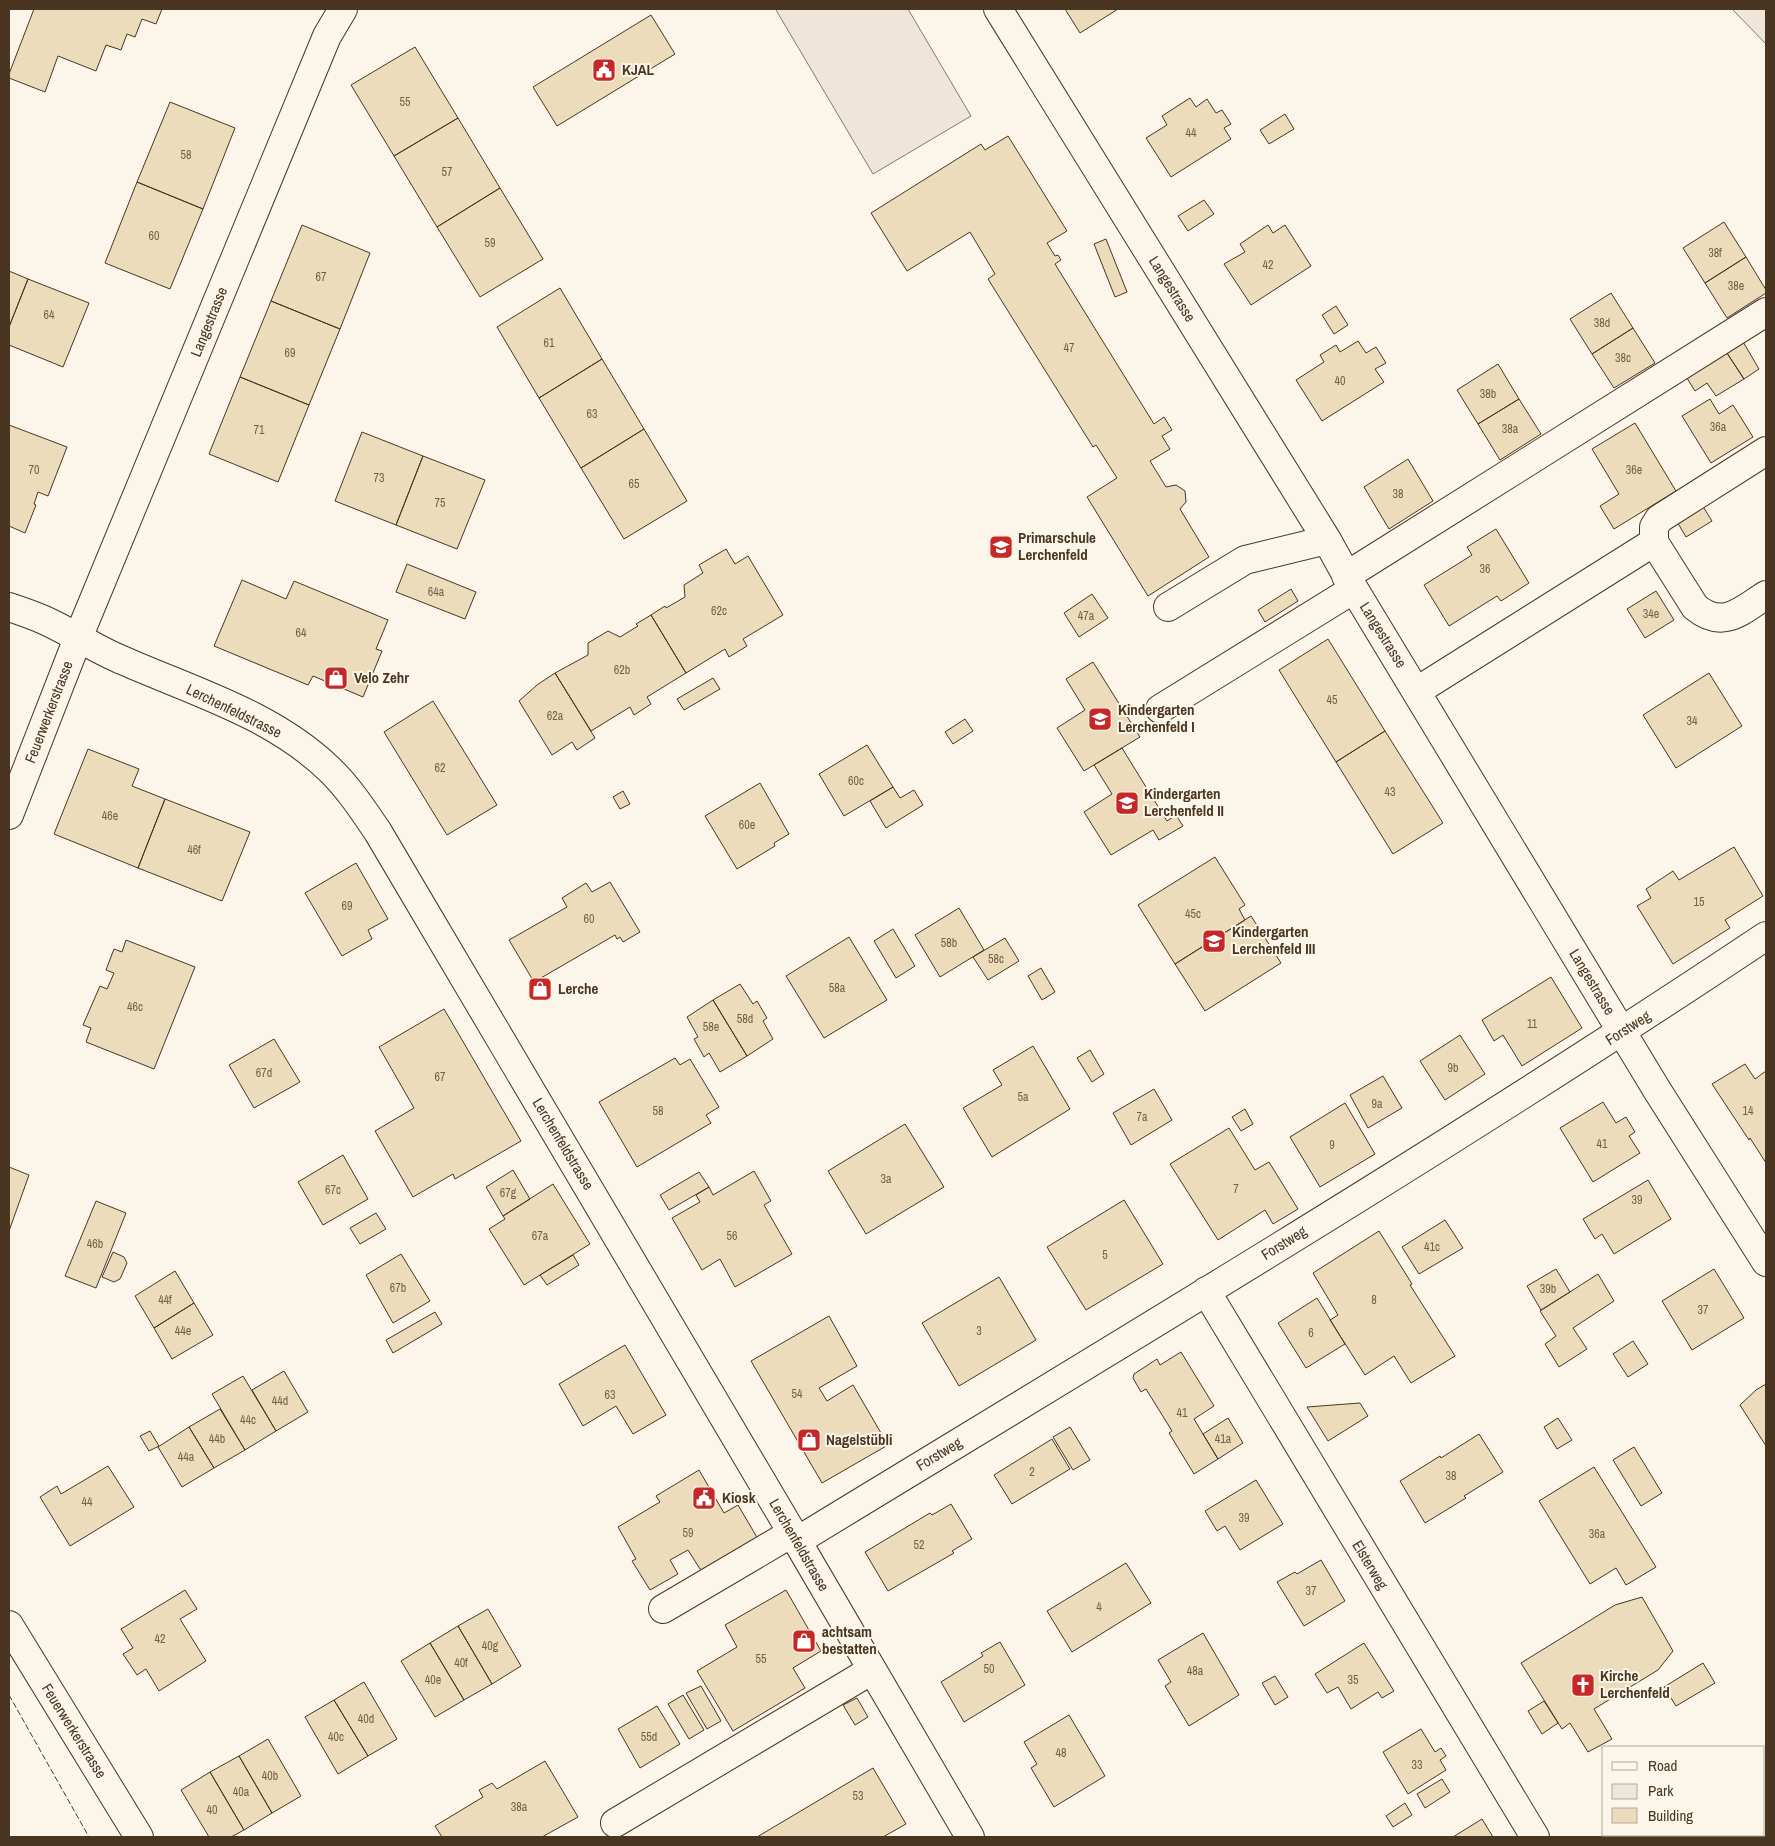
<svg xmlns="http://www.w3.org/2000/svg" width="1775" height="1846" viewBox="0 0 1775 1846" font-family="'Archivo Narrow',sans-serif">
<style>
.green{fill:#ede6d9;stroke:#887966}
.building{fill:#ecdcbc;stroke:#4a3520}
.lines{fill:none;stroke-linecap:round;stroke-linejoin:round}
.minor-casing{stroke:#4a3520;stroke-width:30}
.minor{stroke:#fbf6e9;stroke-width:28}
.fence{stroke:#4a3520;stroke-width:1;stroke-dasharray:6 2.5;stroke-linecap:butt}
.labels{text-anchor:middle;stroke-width:4;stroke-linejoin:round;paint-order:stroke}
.number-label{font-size:12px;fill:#725f47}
.poi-label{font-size:15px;font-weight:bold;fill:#4a3520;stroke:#fbf6e9;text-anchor:start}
.street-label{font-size:15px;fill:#4a3520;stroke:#fbf6e9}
</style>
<rect width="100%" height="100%" fill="#fbf6e9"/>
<!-- green -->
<path class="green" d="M778,9H908L971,116L873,174L776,10Z
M1732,9H1766V44Z"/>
<!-- building -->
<path class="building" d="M34,9H162L156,24L142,19L135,37L127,34L121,50L106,45L96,71L58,56L45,92L9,78V74Z
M1065,9H1118L1080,33Z
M651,15L675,54L557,126L533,87Z
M415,47L458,118L394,156L351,85Z
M1190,98L1196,107L1207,99L1216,113L1222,110L1231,124L1224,128L1231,139L1171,177L1146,138L1167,125L1162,116Z
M170,102L235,128L203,209L137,182Z
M1285,114L1294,129L1269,144L1260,130Z
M458,118L500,188L437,227L394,156Z
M1008,136L1067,231L1047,243L1055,256L1058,255L1061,260L1055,264L1154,424L1164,417L1172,430L1162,436L1170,449L1150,461L1166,487L1176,485L1185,491L1186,502L1180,509L1209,557L1148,596L1087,497L1117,478L1096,445L1093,447L988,279L995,274L970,232L907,271L871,213L981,144L985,150Z
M137,182L203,209L170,289L105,263Z
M500,188L543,259L480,297L437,227Z
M1204,200L1214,214L1188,231L1178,216Z
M1724,222L1746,257L1705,283L1683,248Z
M302,225L370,253L340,329L271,301Z
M1268,225L1273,233L1285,225L1311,266L1251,305L1224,264L1245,252L1240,244Z
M1106,239L1127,292L1115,297L1094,244Z
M1746,257L1766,290V293L1727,318L1705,283Z
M9,271L28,279L9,327Z
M28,279L89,303L63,367L9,345V327Z
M560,288L602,359L539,398L497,327Z
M1611,293L1633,328L1592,354L1570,319Z
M271,301L340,329L309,405L240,377Z
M1336,306L1348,325L1334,334L1322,315Z
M1633,328L1655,363L1614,388L1592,354Z
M1742,340L1759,369L1744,379L1725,350Z
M1358,341L1366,353L1376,347L1386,363L1375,369L1384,382L1322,421L1296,380L1324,362L1320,355L1336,345L1340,352Z
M1725,350L1744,379L1716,396L1707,383L1695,391L1685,375Z
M602,359L644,429L581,468L539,398Z
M1498,364L1519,399L1478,424L1457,390Z
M240,377L309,405L278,482L209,454Z
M1519,399L1541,434L1500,460L1478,424Z
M1710,399L1719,414L1733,405L1753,437L1711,463L1682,416Z
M1635,423L1676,491L1614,529L1600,506L1619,494L1592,449Z
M9,425L67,447L48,496L38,492L34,504L36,505L25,533L9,526Z
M644,429L687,501L624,539L581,468Z
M362,432L423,456L396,525L335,501Z
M423,456L485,480L457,549L396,525Z
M1408,459L1433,501L1389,529L1364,487Z
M1702,505L1712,521L1686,537L1676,520Z
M1496,529L1529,583L1501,601L1497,596L1449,626L1424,585L1472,555L1467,547Z
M726,549L735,564L748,556L783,615L743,639L747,646L729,657L725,649L686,673L651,615L665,606L666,608L685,597L684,585L703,573L699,565Z
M407,564L476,592L465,619L396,592Z
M242,580L286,599L294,581L388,620L376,649L382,651L363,697L313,676L308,685L214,646Z
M1291,589L1298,601L1265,622L1258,610Z
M1656,591L1674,620L1645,638L1627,609Z
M1092,594L1108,618L1079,637L1064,613Z
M651,615L686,673L647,697L651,704L634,715L630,707L591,731L555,673L588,655V643L608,631L620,637L638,626L636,624Z
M1328,639L1385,731L1336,762L1279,670Z
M1093,662L1140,737L1084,771L1057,728L1085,710L1066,679Z
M555,673L595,738L577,750L572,742L552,755L519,701L537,685Z
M1709,673L1742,726L1676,768L1643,715Z
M713,678L720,689L684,710L677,699Z
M433,701L497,805L447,835L384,732Z
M965,719L973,731L953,744L945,732Z
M1385,731L1443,823L1393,854L1336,762Z
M867,745L893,787L844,816L819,774Z
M1122,748L1167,821L1176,815L1183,826L1159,840L1153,830L1111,855L1084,812L1112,794L1094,765Z
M88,749L139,769L132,786L165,799L138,868L54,834Z
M760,783L789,834L774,843L775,846L737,869L705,816Z
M893,787L900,798L914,790L923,805L886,828L870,801Z
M623,791L630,804L620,809L613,797Z
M165,799L250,832L222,901L138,868Z
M1734,847L1763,896L1725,920L1730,928L1673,964L1637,906L1651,898L1646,889L1673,871L1679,880Z
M1215,857L1245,905L1239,909L1245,920L1175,964L1138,905Z
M356,863L388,919L368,930L372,939L342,956L305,893Z
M610,882L640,932L623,942L620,937L617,939L615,935L534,982L509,940L567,907L562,898L586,883L592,892Z
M959,908L984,950L940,977L915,935Z
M1251,916L1281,963L1205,1011L1175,964Z
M893,929L915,966L896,978L874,941Z
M849,937L887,1000L824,1038L786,976Z
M1005,938L1019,961L988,980L973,957Z
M126,940L195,967L154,1069L86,1042L91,1028L83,1025L100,986L107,989L114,973L106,970L114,949L122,952Z
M1041,968L1055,992L1042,1000L1028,976Z
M1551,977L1582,1028L1522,1066L1503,1035L1494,1041L1482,1020Z
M740,984L753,1004L757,1001L767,1018L763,1021L773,1039L747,1056L713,1000Z
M713,1000L747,1056L720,1072L709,1053L704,1057L694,1039L698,1037L687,1017Z
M444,1009L521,1141L455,1179L453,1174L413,1197L375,1131L414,1108L379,1047Z
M1460,1035L1485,1074L1445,1100L1420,1061Z
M274,1039L300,1082L254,1108L229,1065Z
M1033,1046L1070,1109L992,1157L963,1108L1002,1085L993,1070Z
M1090,1050L1104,1074L1092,1082L1077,1058Z
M675,1058L680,1065L690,1059L719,1107L706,1115L711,1123L637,1167L599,1102Z
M1745,1064L1755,1079L1766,1071V1163L1750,1138L1749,1140L1712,1084Z
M1383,1076L1402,1108L1368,1128L1350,1095Z
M1154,1089L1172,1120L1131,1145L1113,1113Z
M1603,1102L1616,1123L1626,1117L1635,1132L1629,1136L1640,1153L1593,1182L1560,1128Z
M1345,1103L1375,1154L1320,1187L1290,1137Z
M1245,1109L1253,1124L1241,1131L1232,1117Z
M905,1124L944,1187L866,1234L828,1171Z
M1229,1128L1255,1170L1269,1162L1298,1209L1273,1224L1265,1210L1218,1240L1170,1164Z
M343,1155L368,1199L323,1225L298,1182Z
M9,1167L29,1175L9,1231Z
M513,1170L530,1199L503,1216L486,1187Z
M754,1171L771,1201L764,1205L792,1254L735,1287L720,1259L702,1270L672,1218L700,1202L696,1195L709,1187L713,1195Z
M699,1172L709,1187L669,1210L660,1195Z
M1648,1180L1671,1219L1614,1254L1602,1234L1595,1239L1583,1219Z
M553,1184L590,1244L524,1285L489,1229L505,1219L503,1216Z
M1124,1200L1163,1264L1086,1310L1047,1247Z
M96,1201L126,1213L96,1288L65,1276Z
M376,1213L386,1229L360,1244L350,1228Z
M1445,1220L1463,1248L1419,1274L1402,1247Z
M1379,1231L1412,1284L1410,1285L1455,1356L1411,1383L1394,1356L1365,1375L1330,1320L1338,1315L1313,1273Z
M113,1252L124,1257L127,1263L120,1279L114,1282L102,1277Z
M401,1254L430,1301L393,1323L366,1275Z
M573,1255L579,1265L547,1285L540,1275Z
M1556,1269L1570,1292L1541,1310L1527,1286Z
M1714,1269L1744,1318L1692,1350L1662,1301Z
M175,1271L194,1303L154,1328L135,1296Z
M1598,1274L1614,1301L1573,1328L1587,1349L1559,1367L1545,1344L1556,1336L1540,1311Z
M999,1277L1036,1340L959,1386L922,1323Z
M1317,1298L1345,1344L1306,1368L1278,1323Z
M194,1303L213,1335L172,1359L154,1328Z
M435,1312L442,1324L393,1353L386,1340Z
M829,1316L857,1366L819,1388L827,1401L853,1385L888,1445L822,1483L751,1361Z
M1633,1341L1648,1364L1628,1377L1613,1354Z
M625,1345L666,1415L633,1434L616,1406L583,1426L559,1384Z
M1181,1352L1214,1406L1194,1419L1218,1459L1194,1474L1169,1433L1172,1431L1146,1389L1141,1392L1133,1378L1134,1374L1157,1359L1160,1365Z
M284,1371L308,1412L276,1431L252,1390Z
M243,1376L276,1431L245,1450L212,1394Z
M1766,1384V1446L1740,1405L1756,1390Z
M1360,1403L1368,1416L1328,1441L1307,1407Z
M220,1409L245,1450L214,1468L189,1427Z
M1228,1418L1243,1443L1218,1459L1203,1434Z
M1558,1418L1572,1440L1557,1449L1544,1427Z
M189,1427L214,1468L182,1487L158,1447Z
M1070,1427L1090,1460L1073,1470L1053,1437Z
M150,1431L159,1446L149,1451L140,1436Z
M1479,1434L1503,1472L1464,1496L1466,1498L1425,1523L1400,1481L1440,1456L1441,1458Z
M1052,1439L1070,1469L1012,1504L994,1475Z
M1634,1447L1662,1493L1641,1506L1613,1460Z
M108,1466L134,1507L70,1546L40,1497L57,1486L61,1494Z
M1594,1467L1656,1567L1626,1585L1616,1568L1590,1584L1539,1501Z
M699,1470L724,1513L738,1505L758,1539L705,1571L700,1569L688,1550L670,1560L678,1574L650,1590L632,1561L636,1559L618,1527L660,1502L656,1496Z
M1256,1480L1283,1524L1240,1550L1225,1526L1217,1531L1205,1511Z
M951,1504L972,1539L952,1551L954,1553L888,1591L865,1552L930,1513L932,1515Z
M1321,1560L1345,1601L1304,1626L1277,1582L1295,1572L1297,1574Z
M1126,1563L1151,1603L1072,1652L1047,1611Z
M185,1590L197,1609L180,1619L206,1661L159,1691L146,1669L137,1675L123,1654L133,1648L121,1629Z
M786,1590L821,1651L793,1668L805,1688L733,1731L697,1671L737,1647L725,1625Z
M1642,1597L1673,1651L1658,1670L1594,1709L1612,1739L1588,1752L1570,1723L1562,1729L1521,1663L1615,1605Z
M488,1609L521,1666L492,1684L458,1626Z
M458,1626L492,1684L464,1700L430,1643Z
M1203,1633L1239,1695L1189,1726L1165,1686L1171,1682L1158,1660Z
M1000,1642L1025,1685L964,1722L941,1682L983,1656L981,1653Z
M430,1643L464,1700L435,1717L401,1661Z
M1364,1643L1394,1691L1382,1698L1378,1692L1351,1709L1338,1687L1327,1693L1315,1674Z
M1703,1663L1715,1683L1676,1706L1664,1687Z
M1275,1676L1288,1697L1275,1705L1262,1683Z
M364,1682L397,1739L368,1756L334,1700Z
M701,1686L721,1721L707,1729L686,1693Z
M683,1695L704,1730L689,1739L668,1704Z
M857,1698L868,1717L855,1725L843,1705Z
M334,1700L368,1756L338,1774L305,1717Z
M1544,1701L1558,1723L1542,1734L1528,1711Z
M657,1706L680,1744L640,1768L618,1729Z
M1069,1715L1105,1776L1054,1807L1031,1768L1037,1764L1024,1742Z
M1421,1729L1435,1752L1441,1748L1446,1756L1440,1760L1446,1770L1408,1794L1383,1752Z
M268,1739L301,1796L272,1813L239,1756Z
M239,1756L272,1813L244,1830L210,1772Z
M545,1761L578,1817L542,1837H442L435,1826L483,1797L479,1790L492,1783L497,1789Z
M873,1768L906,1824L883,1837H757Z
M210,1772L244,1830L231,1837H209L181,1790Z
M1442,1779L1450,1792L1425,1808L1417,1794Z
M1405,1803L1412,1815L1393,1827L1386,1816Z
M1482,1819L1493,1837H1453Z
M1648,1835H1695L1691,1837H1644Z"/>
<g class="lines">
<!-- minor casing -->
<g class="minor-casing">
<path id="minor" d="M998,9L1327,540L1354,589L1657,1090L1766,1262
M1654,542L1695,607C1723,630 1741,611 1766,595
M1346,576L1766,312
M9,607C21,611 33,615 44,620C71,632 95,649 122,660C192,691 272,714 329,769C348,787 363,810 378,832L797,1541L970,1837
M1168,607L1245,560L1327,540
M1417,691L1654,542V527L1659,519L1766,451
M1160,709L1354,589
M9,815L78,638L327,36L343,9
M1206,1291L1535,1837
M797,1541C1122,1343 1450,1147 1766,936
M663,1609L792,1533
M9,1625L139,1837
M615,1823L872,1670"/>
</g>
<!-- minor -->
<use href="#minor" class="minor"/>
<!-- fence -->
<path class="fence" d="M9,1695L89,1837"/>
</g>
<!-- icons -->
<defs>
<g id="civic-square" transform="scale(1.25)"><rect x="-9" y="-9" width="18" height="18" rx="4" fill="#c62828" stroke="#fbf6e9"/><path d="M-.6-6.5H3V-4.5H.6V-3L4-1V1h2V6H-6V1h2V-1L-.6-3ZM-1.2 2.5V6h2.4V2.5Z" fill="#fff"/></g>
<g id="school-square" transform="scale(1.25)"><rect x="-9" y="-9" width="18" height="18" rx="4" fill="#c62828" stroke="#fbf6e9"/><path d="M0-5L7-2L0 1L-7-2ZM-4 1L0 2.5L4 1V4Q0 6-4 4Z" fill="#fff"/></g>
<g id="shop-square" transform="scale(1.25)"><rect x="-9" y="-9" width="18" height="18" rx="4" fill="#c62828" stroke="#fbf6e9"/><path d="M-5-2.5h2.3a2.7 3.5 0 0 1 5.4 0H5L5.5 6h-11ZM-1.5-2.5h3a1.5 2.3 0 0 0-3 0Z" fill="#fff"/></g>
<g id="church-square" transform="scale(1.25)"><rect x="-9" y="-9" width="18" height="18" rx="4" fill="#c62828" stroke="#fbf6e9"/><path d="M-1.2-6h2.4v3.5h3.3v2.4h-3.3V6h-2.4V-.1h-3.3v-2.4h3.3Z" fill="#fff"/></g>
</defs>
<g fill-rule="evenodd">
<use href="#civic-square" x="604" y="70"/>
<use href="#school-square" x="1001" y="547"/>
<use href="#shop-square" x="336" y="678"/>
<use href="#school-square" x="1100" y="719"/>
<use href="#school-square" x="1127" y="803"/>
<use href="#school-square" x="1214" y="941"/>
<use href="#shop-square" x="540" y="989"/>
<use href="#shop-square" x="809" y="1440"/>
<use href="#civic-square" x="704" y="1498"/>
<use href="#shop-square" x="804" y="1641"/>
<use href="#church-square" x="1583" y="1685"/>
</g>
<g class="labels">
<!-- number labels -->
<g class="number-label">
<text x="405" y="106">55</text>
<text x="1191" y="137">44</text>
<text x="186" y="159">58</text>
<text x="447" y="176">57</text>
<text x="154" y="240">60</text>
<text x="490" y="247">59</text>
<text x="1715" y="257">38f</text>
<text x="1268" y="269">42</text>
<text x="321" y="281">67</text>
<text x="1736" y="290">38e</text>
<text x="49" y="319">64</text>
<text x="1602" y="327">38d</text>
<text x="549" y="347">61</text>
<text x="1069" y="352">47</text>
<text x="290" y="357">69</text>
<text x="1623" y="362">38c</text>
<text x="1340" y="385">40</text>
<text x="1488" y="398">38b</text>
<text x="592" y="418">63</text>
<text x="1718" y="431">36a</text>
<text x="1510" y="433">38a</text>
<text x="259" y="434">71</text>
<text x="34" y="474">70</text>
<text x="1634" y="474">36e</text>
<text x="379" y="482">73</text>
<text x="634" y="488">65</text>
<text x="1398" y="498">38</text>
<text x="440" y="507">75</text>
<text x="1485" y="573">36</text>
<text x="436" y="596">64a</text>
<text x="719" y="615">62c</text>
<text x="1651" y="618">34e</text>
<text x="1086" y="620">47a</text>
<text x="301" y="637">64</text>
<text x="622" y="674">62b</text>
<text x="1332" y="704">45</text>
<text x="555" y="720">62a</text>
<text x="1692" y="725">34</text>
<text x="440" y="772">62</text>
<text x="856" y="785">60c</text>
<text x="1390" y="796">43</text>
<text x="110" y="820">46e</text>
<text x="747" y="829">60e</text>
<text x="194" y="854">46f</text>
<text x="1699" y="906">15</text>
<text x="347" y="910">69</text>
<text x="1193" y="918">45c</text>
<text x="589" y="923">60</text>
<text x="949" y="947">58b</text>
<text x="996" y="963">58c</text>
<text x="837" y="992">58a</text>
<text x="135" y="1011">46c</text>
<text x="745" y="1023">58d</text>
<text x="1532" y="1028">11</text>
<text x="711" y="1031">58e</text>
<text x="1453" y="1072">9b</text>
<text x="264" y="1077">67d</text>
<text x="440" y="1081">67</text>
<text x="1023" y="1101">5a</text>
<text x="1377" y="1108">9a</text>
<text x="658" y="1115">58</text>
<text x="1748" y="1115">14</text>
<text x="1142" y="1121">7a</text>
<text x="1602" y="1148">41</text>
<text x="1332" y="1149">9</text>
<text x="886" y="1183">3a</text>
<text x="1236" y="1193">7</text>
<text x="333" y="1194">67c</text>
<text x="508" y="1197">67g</text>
<text x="1637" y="1204">39</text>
<text x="540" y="1240">67a</text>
<text x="732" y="1240">56</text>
<text x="95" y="1248">46b</text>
<text x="1432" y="1251">41c</text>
<text x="1105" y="1259">5</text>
<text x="398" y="1292">67b</text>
<text x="1548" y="1293">39b</text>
<text x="165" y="1304">44f</text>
<text x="1374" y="1304">8</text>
<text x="1703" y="1314">37</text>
<text x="183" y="1335">44e</text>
<text x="979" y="1335">3</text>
<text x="1311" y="1337">6</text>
<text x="797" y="1398">54</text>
<text x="610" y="1399">63</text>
<text x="280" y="1405">44d</text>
<text x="1182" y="1417">41</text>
<text x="248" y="1424">44c</text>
<text x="217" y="1443">44b</text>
<text x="1223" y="1443">41a</text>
<text x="186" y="1461">44a</text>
<text x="1032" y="1476">2</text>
<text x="1451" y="1480">38</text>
<text x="87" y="1506">44</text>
<text x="1244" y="1522">39</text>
<text x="688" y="1537">59</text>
<text x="1597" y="1538">36a</text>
<text x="919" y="1549">52</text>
<text x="1311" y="1595">37</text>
<text x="1099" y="1611">4</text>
<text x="160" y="1643">42</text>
<text x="490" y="1650">40g</text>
<text x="761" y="1663">55</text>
<text x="461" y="1667">40f</text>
<text x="989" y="1673">50</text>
<text x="1195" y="1675">48a</text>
<text x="433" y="1684">40e</text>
<text x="1353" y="1684">35</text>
<text x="366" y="1723">40d</text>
<text x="336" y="1741">40c</text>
<text x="649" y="1741">55d</text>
<text x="1061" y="1757">48</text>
<text x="1417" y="1769">33</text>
<text x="270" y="1780">40b</text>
<text x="241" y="1796">40a</text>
<text x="858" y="1800">53</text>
<text x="519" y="1811">38a</text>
<text x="212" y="1814">40</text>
</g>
<!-- poi labels -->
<g class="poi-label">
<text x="622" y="75">KJAL</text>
<text x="1018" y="543">Primarschule<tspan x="1018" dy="17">Lerchenfeld</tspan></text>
<text x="354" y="683">Velo Zehr</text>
<text x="1118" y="715">Kindergarten<tspan x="1118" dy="17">Lerchenfeld I</tspan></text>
<text x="1144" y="799">Kindergarten<tspan x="1144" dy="17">Lerchenfeld II</tspan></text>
<text x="1232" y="937">Kindergarten<tspan x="1232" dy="17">Lerchenfeld III</tspan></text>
<text x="558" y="994">Lerche</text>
<text x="826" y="1445">Nagelstübli</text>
<text x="722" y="1503">Kiosk</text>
<text x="822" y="1637">achtsam<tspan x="822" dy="17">bestatten</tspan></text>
<text x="1600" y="1681">Kirche<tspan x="1600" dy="17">Lerchenfeld</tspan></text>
</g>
<!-- street labels -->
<g class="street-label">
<text transform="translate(1172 289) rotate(58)" y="5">Langestrasse</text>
<text transform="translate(209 322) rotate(-68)" y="5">Langestrasse</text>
<text transform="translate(1383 635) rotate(58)" y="5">Langestrasse</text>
<text transform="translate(234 711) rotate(26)" y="5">Lerchenfeldstrasse</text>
<text transform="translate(49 712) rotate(-69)" y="5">Feuerwerkerstrasse</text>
<text transform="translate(1592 982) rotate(59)" y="5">Langestrasse</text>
<text transform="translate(1628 1028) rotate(-33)" y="5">Forstweg</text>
<text transform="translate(563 1144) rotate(59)" y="5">Lerchenfeldstrasse</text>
<text transform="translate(1284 1243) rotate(-32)" y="5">Forstweg</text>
<text transform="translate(939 1454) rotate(-31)" y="5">Forstweg</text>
<text transform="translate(799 1545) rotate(60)" y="5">Lerchenfeldstrasse</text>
<text transform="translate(1370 1565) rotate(59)" y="5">Elsterweg</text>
<text transform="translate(74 1731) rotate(58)" y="5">Feuerwerkerstrasse</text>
</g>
</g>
<!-- border -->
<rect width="1775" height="1846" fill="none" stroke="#4a3520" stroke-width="20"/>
<!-- legend -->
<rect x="1602" y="1746" width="162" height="90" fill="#fbf6e9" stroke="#b4a999"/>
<rect x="1612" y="1762" width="25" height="8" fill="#fbf6e9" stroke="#b4a999"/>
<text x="1648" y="1771" font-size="15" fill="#4a3520">Road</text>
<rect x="1612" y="1784" width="25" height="15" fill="#ede6d9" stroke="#b4a999"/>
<text x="1648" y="1796" font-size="15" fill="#4a3520">Park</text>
<rect x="1612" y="1808" width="25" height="15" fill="#ecdcbc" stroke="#b4a999"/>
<text x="1648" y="1821" font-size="15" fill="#4a3520">Building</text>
</svg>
